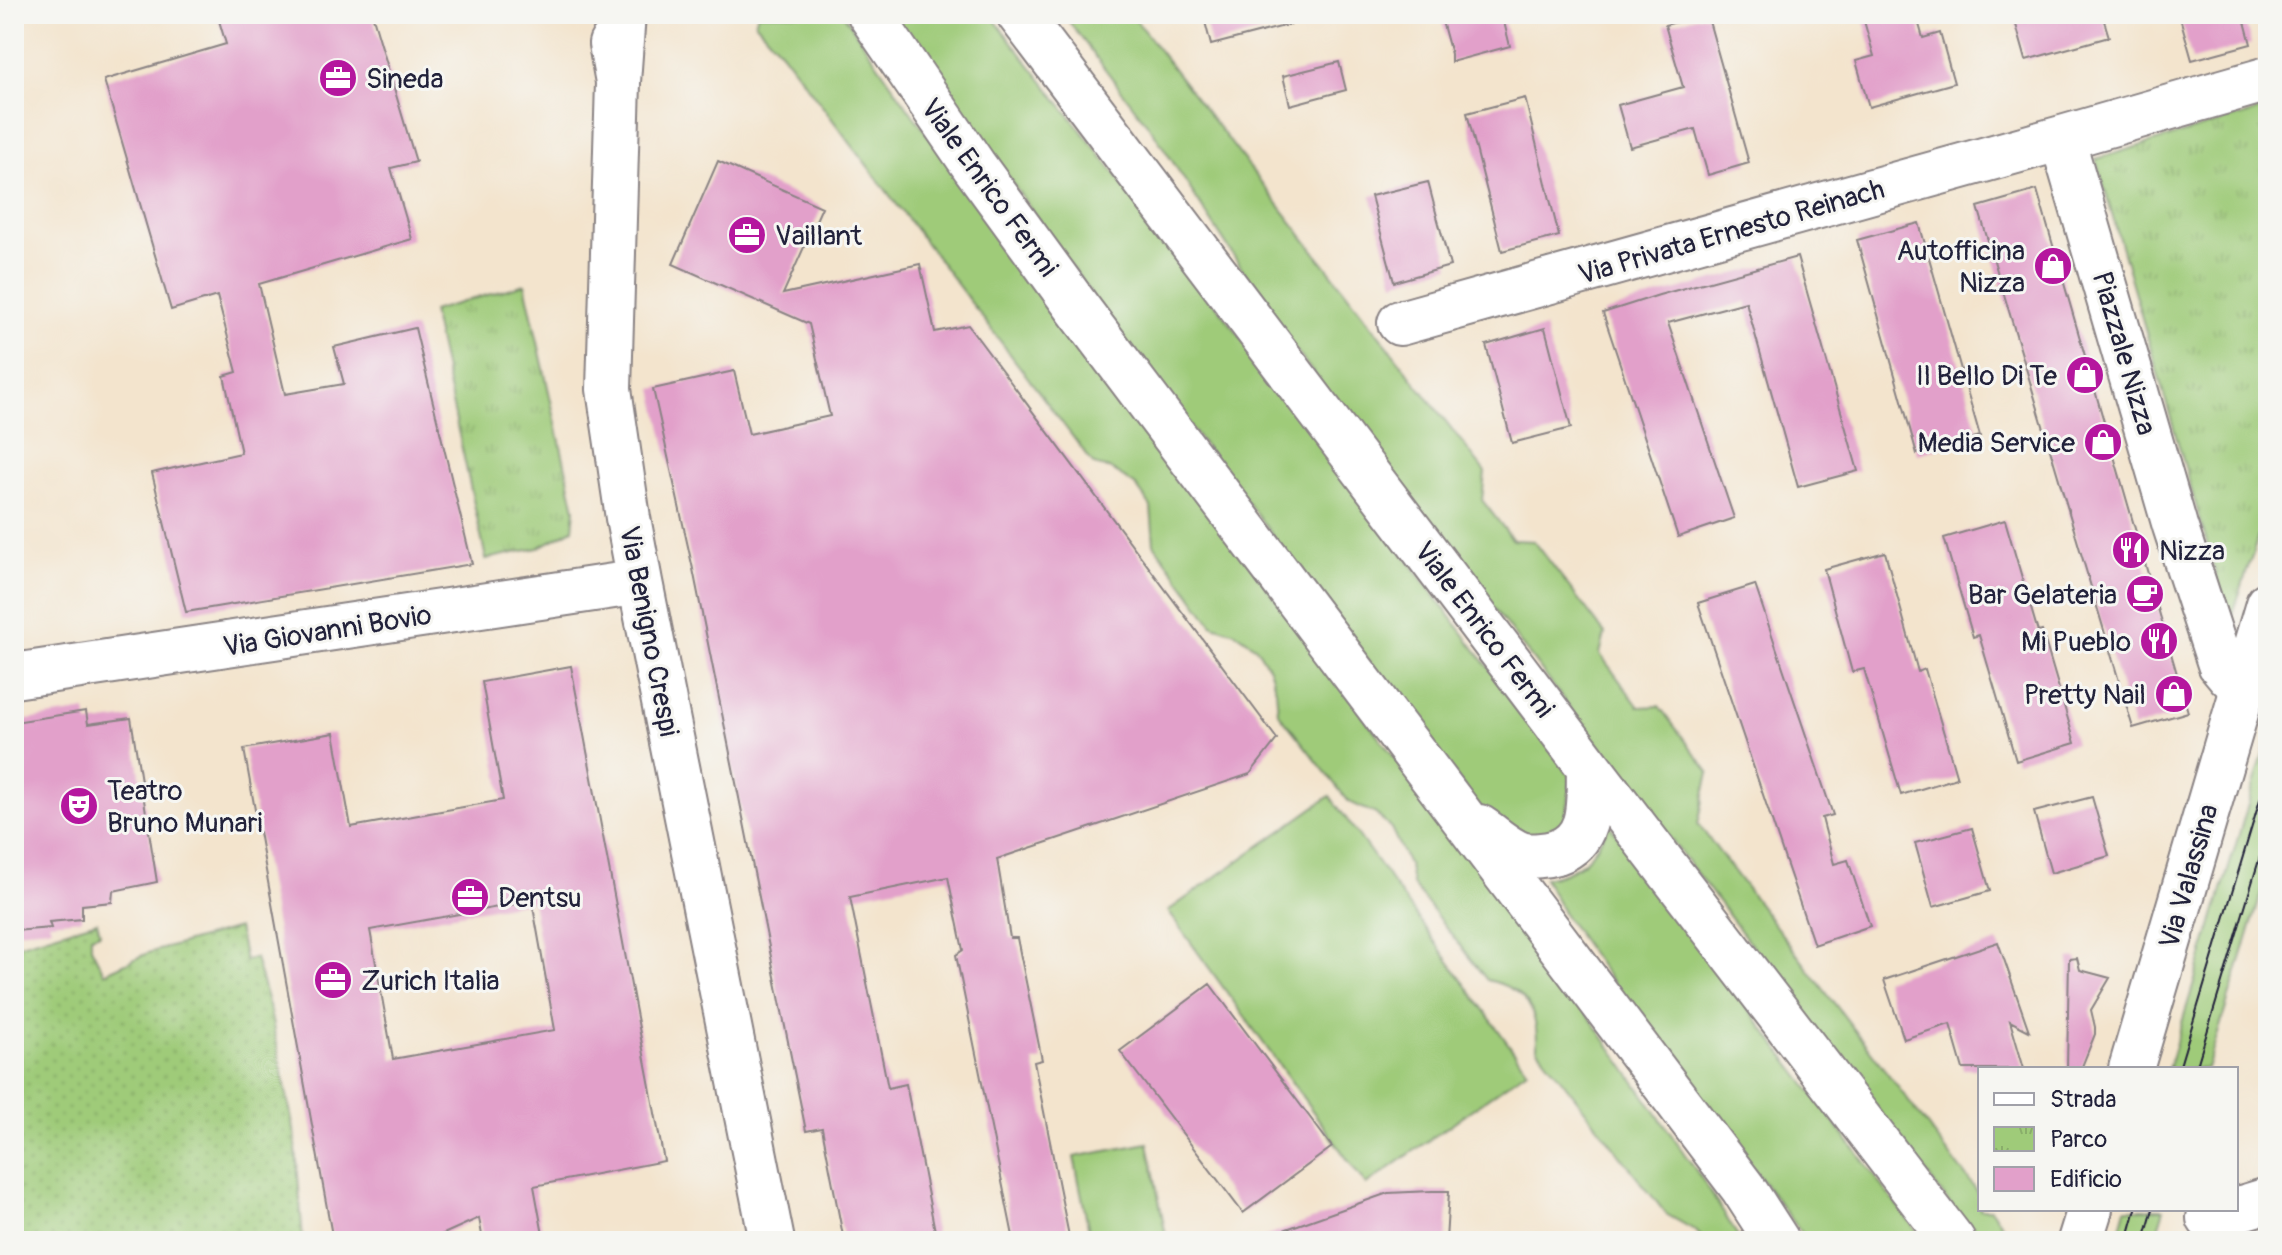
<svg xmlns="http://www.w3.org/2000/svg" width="2282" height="1255" viewBox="0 0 2282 1255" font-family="Pangolin,sans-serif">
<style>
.grass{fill:#9fcb79;stroke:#60765a;stroke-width:2}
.park{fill:url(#park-tufts);stroke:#60765a;stroke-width:2}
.garden{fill:url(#garden-dots);stroke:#60765a;stroke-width:2}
.building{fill:#e2a0ca;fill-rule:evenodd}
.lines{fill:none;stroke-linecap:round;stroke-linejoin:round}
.minor-casing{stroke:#8a8384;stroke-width:48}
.major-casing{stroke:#8a8384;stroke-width:48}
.minor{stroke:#fff;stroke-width:44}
.major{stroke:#fff;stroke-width:44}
.tram{stroke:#22223b;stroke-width:2}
.labels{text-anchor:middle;stroke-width:6;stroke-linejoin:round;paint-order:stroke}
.poi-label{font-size:28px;fill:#22223b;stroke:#f6f6f2;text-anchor:start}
.street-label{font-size:28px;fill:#22223b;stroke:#f6f6f2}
</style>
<defs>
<pattern id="park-tufts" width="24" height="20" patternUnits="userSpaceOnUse" patternTransform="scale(2)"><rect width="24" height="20" fill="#9fcb79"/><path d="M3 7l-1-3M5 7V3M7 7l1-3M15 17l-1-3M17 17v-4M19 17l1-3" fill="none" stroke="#89ae6a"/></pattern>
<pattern id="garden-dots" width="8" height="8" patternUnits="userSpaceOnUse" patternTransform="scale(2)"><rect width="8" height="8" fill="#9fcb79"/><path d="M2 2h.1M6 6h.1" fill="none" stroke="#89ae6a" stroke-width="1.8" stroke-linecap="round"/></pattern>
</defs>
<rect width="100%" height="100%" fill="#f6f6f2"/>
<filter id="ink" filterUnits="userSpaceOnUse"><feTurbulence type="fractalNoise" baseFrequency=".0125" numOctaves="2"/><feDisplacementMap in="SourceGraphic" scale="16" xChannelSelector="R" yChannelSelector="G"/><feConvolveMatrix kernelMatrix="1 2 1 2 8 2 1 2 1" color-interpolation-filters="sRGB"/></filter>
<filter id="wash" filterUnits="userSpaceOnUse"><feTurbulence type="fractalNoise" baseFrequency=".006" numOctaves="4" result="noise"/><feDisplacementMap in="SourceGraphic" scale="32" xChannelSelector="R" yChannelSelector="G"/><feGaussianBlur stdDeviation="1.8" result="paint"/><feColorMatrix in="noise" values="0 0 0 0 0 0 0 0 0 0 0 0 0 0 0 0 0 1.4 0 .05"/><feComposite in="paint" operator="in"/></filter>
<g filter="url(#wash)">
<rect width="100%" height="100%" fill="#f3e4cd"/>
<!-- grass -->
<path class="grass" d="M758,14H843L913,115L1598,1029L1702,1179L1741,1241H1705L1696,1231L1666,1214L1537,1048C1538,1009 1526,989 1487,980L1412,884L1409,866L1391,828L1376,814L1349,802L1278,712L1276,690L1269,668L1256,647L1235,632L1213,625L1154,544L1151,507L1136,486L1112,470L1094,465L782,53L755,22Z
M892,14H990L1175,250L1571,777L1567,818L1541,839L1491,823L1113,325Z
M1063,14H1131L1485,472L1482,500L1513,540L1534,541L1605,634L1600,654L1639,707L1659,706L1709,772L1698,824L1980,1195V1209H1990L2013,1239L2012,1241H1992L1960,1217L1288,340L1154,133Z
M2268,738V871L2207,1069H2168Z
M1330,796L1527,1070L1366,1185L1168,911Z
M1609,824L1924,1241H1808L1600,966L1566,918L1544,878C1580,872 1594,857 1609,824Z
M1148,1143L1167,1241H1091L1074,1157Z
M2126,1209H2164L2154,1241H2117Z"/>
<!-- park -->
<path class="park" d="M2268,108V506L2230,623L2096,159Z
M525,284L575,509L573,529L538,548L486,559L432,311Z"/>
<!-- garden -->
<path class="garden" d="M97,921L100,933L91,936V947L104,973L148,953L238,928L245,961L255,958L269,1006L295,1135L303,1241H14V946Z"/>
<g id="blocks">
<!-- building -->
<path class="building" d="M217,14H372L416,162L391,168L412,239L259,284L285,394L344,384L334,347L415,328L472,564L186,612L152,473L241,453L224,376L237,372L217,296L171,310L104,80L226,44Z
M1203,14H1291L1292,24L1211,45Z
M1440,14H1502L1510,46L1451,62V54Z
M1707,14L1749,163L1708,175L1695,129L1630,147L1618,105L1683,87L1665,25Z
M1862,14H1916L1923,38L1940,33L1954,83L1869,107L1856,61L1874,56Z
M2013,14H2102L2109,37L2026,60Z
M2179,14H2243L2251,44L2192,60Z
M1339,62L1346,90L1290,105L1283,76Z
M1525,98L1559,236L1502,251L1467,113Z
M718,161L822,207L783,294L920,264L935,332L968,325L1277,739L1250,774L997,859L1010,938H1017L1042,1060L1034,1062L1070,1241H1014L956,955L963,950L948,877L850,897L888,1088L906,1084L937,1241H844L822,1128L806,1131L693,569L653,389L734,371L749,434L830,416L809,324L673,264Z
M1428,182L1450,266L1394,282L1371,196Z
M2037,190L2188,712L2133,728L1978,207Z
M1919,223L1980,436L1917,454L1857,240Z
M1797,257L1858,471L1798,487L1746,302L1668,323L1734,518L1678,537L1603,313L1659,295Z
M1545,328L1571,428L1512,443L1486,345Z
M2005,520L2038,632L2042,631L2075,743L2016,761L1979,635L1973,637L1944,538Z
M1885,552L1918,672L1925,669L1957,778L1901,795L1864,669L1852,672L1824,569Z
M1755,585L1833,815L1822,818L1834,864L1848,860L1870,926L1814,945L1698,603Z
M571,666L664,1161L534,1186L543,1235L510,1241H483L479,1218L428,1241H333L244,749L334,733L351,827L503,800L482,682ZM532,901L555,1030L393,1059L370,930Z
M86,711L88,724L131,718L157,882L113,891L112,902L82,905V919L49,922L51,928L14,931V722Z
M2092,797L2109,856L2051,873L2034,812Z
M1972,828L1990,891L1933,907L1915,843Z
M1998,942L2029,1031L2010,1021L2024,1069H1963L1950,1024L1904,1039L1884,980Z
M2077,958L2080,970L2110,978L2091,1010L2095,1027V1034L2081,1069H2067L2069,959Z
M1210,984L1332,1147L1243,1213L1120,1051Z
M1432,1191H1449L1446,1241H1265L1264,1237L1388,1193Z"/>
</g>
</g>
<g filter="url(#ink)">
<use href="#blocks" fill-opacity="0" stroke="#8a8384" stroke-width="2"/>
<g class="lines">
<!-- minor casing -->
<g class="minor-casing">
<path id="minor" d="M611,44L618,82L609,389L628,518L640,582L772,1241
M2062,138L2175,526L2220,664L2230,676L2245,683
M1400,323L2062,138L2268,79
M14,676L640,582
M2209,1218L2268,1200"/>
</g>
<!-- major casing -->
<g class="major-casing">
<path id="major" d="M870,14L974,166L1079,310L1743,1188L1777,1241
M1019,14L1589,767L1953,1241
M618,82L623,14
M1479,827C1492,835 1506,849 1521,854C1531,857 1547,855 1557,852C1594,839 1588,799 1589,767
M2131,1069L2268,604
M2080,1241L2090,1209"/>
</g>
<!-- minor -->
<use href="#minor" class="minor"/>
<!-- major -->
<use href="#major" class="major"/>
<!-- tram -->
<path class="tram" d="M2179,1069L2268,773
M2196,1069L2268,830
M2127,1241L2136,1209
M2144,1241L2153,1209"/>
</g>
</g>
<!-- icons -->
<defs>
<g id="office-disc" transform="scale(2)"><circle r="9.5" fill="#b5179e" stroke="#f6f6f2"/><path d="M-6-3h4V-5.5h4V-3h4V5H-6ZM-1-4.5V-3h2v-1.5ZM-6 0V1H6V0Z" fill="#fff"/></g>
<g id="shop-disc" transform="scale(2)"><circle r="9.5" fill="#b5179e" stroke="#f6f6f2"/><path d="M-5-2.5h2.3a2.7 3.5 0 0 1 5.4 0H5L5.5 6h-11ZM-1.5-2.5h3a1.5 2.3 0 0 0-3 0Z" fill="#fff"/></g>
<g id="restaurant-disc" transform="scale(2)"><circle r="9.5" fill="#b5179e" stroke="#f6f6f2"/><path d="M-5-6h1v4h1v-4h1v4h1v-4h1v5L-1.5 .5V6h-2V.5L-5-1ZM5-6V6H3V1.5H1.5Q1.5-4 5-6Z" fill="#fff"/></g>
<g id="cafe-disc" transform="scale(2)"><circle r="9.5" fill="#b5179e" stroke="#f6f6f2"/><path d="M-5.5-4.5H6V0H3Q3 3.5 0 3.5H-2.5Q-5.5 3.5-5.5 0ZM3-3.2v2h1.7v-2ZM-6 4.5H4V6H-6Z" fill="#fff"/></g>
<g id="theatre-disc" transform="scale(2)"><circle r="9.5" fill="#b5179e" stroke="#f6f6f2"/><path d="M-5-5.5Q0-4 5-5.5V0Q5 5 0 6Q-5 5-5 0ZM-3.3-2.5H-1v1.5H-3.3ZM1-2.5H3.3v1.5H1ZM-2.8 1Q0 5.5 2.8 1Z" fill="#fff"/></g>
</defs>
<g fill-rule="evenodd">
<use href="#office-disc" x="338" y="78"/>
<use href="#office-disc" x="747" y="235"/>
<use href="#shop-disc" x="2053" y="266"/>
<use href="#shop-disc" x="2085" y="375"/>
<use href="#shop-disc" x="2103" y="442"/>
<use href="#restaurant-disc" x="2131" y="550"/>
<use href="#cafe-disc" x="2145" y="594"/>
<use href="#restaurant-disc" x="2159" y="641"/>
<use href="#shop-disc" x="2174" y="694"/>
<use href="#theatre-disc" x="79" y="806"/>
<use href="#office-disc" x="470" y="897"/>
<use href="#office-disc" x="333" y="980"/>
</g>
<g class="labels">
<!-- poi labels -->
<g class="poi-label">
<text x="366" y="88">Sineda</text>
<text x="775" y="245">Vaillant</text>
<text x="2025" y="260" text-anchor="end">Autofficina<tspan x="2025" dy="32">Nizza</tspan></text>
<text x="2057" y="385" text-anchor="end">Il Bello Di Te</text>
<text x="2075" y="452" text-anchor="end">Media Service</text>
<text x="2159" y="560">Nizza</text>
<text x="2117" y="604" text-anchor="end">Bar Gelateria</text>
<text x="2131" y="651" text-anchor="end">Mi Pueblo</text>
<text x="2146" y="704" text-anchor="end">Pretty Nail</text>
<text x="107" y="800">Teatro<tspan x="107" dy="32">Bruno Munari</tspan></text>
<text x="498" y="907">Dentsu</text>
<text x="361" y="990">Zurich Italia</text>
</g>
<!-- street labels -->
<g class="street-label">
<text transform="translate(990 187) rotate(54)" y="10">Viale Enrico Fermi</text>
<text transform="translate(1731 231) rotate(-16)" y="10">Via Privata Ernesto Reinach</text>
<text transform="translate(2125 353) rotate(74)" y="10">Piazzale Nizza</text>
<text transform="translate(1485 629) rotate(53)" y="10">Viale Enrico Fermi</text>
<text transform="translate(327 630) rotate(-9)" y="10">Via Giovanni Bovio</text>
<text transform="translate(650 631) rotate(79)" y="10">Via Benigno Crespi</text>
<text transform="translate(2188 876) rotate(-74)" y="10">Via Valassina</text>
</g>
</g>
<!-- margin -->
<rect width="2282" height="1255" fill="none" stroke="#f6f6f2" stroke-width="48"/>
<!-- legend -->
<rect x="1978" y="1067" width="260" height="144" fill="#f6f6f2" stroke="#a1a1a9" stroke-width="2"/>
<rect x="1994" y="1093" width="40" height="12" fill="#ffffff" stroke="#a1a1a9" stroke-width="2"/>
<text x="2050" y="1107" font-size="24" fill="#22223b">Strada</text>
<rect x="1994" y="1127" width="40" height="24" fill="url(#park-tufts)" stroke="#a1a1a9" stroke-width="2"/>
<text x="2050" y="1147" font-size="24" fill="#22223b">Parco</text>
<rect x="1994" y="1167" width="40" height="24" fill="#e2a0ca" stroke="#a1a1a9" stroke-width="2"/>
<text x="2050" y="1187" font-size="24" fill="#22223b">Edificio</text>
</svg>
